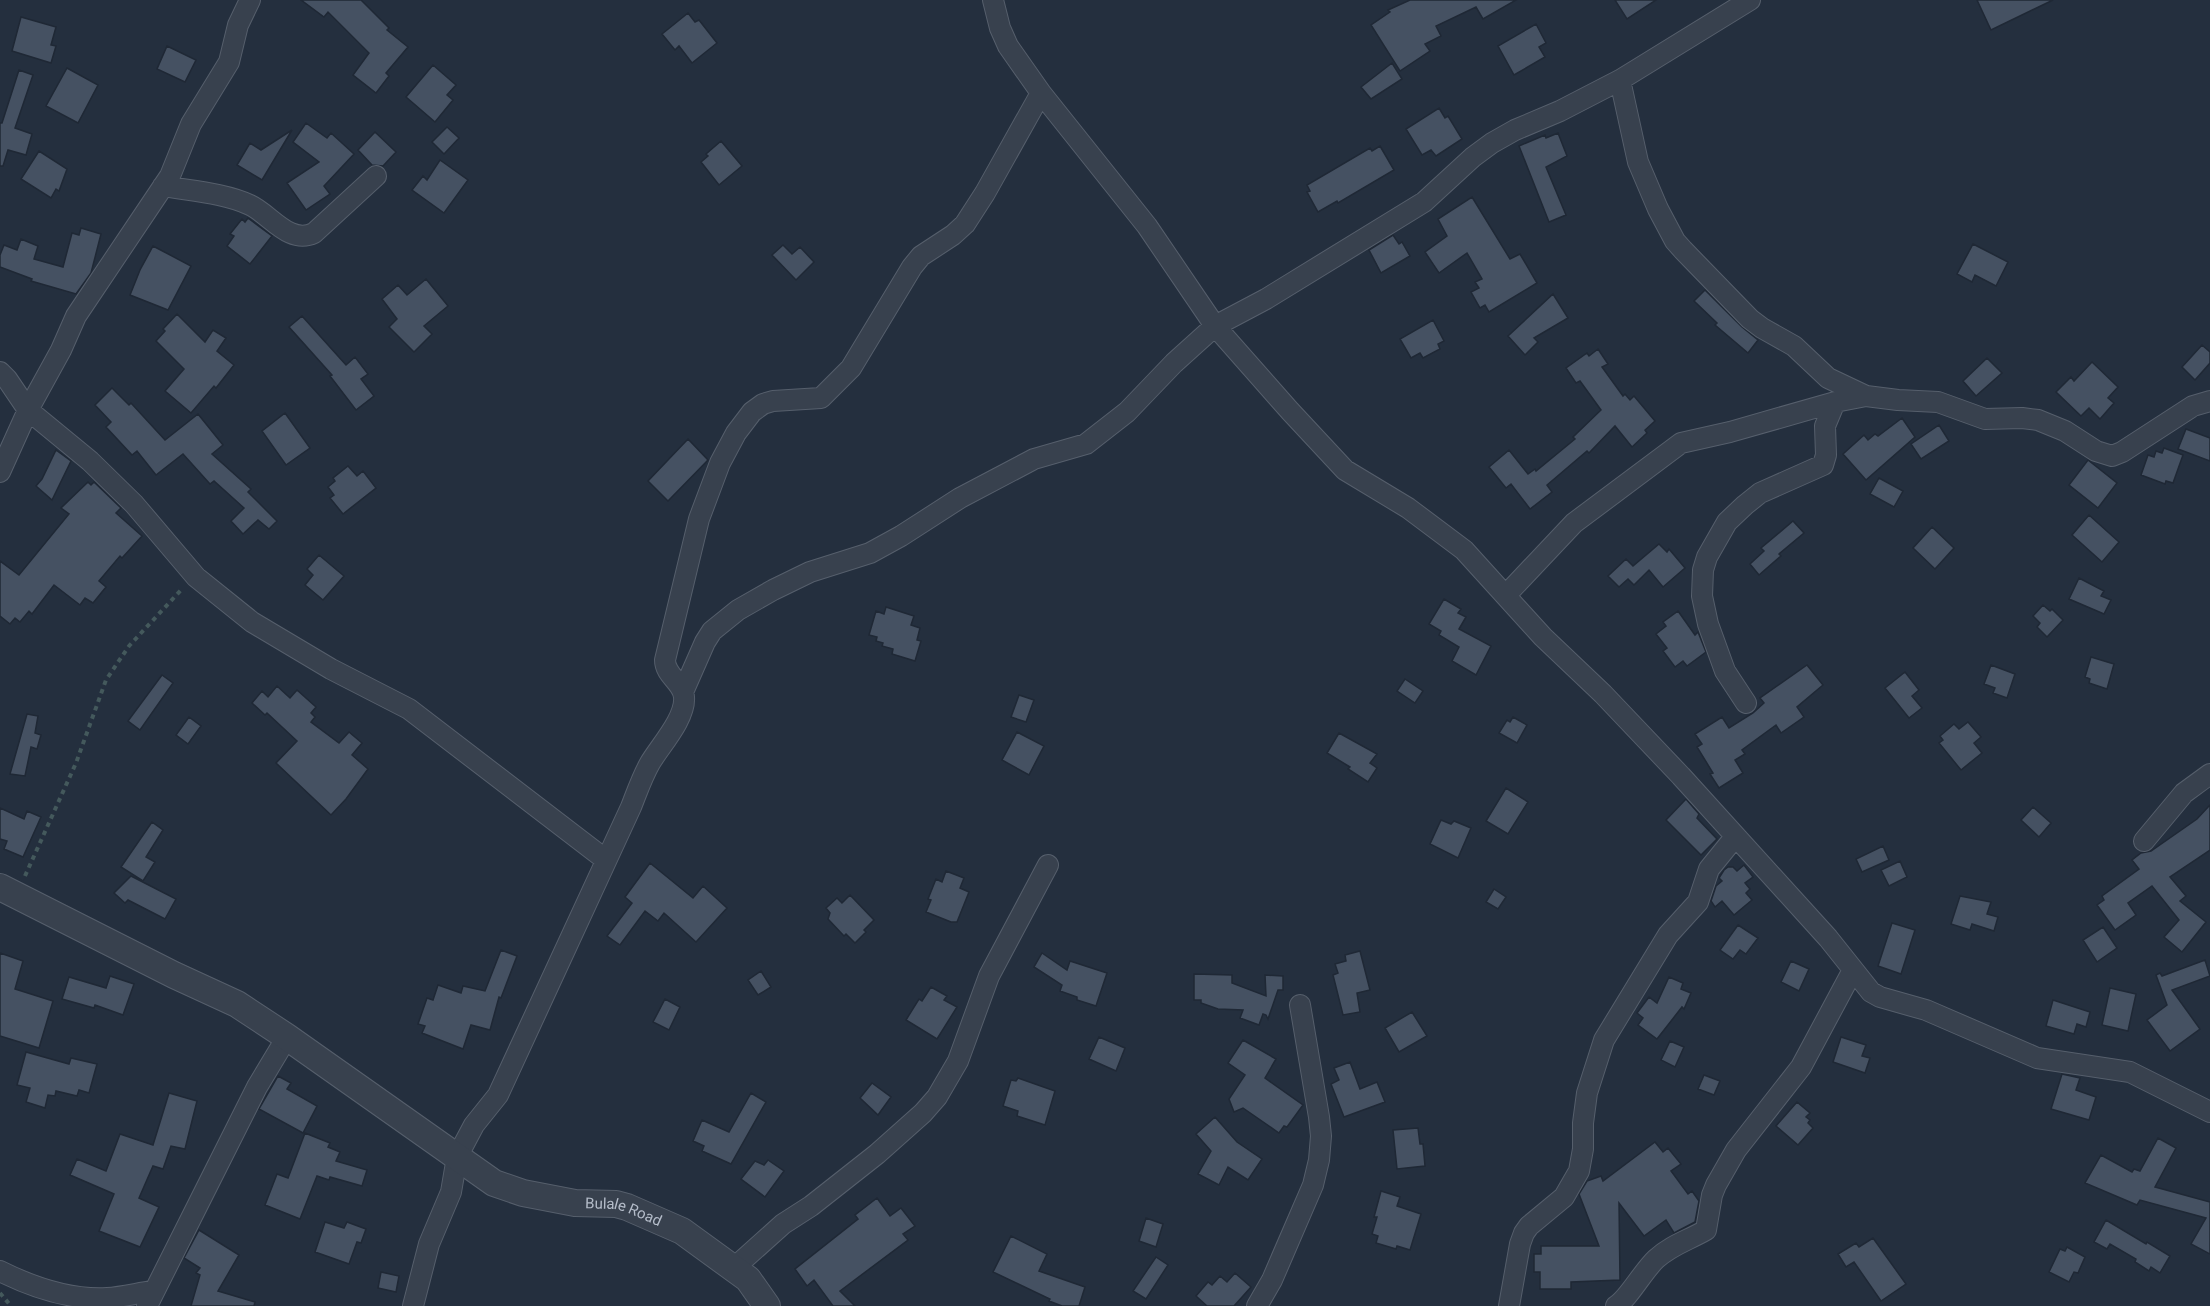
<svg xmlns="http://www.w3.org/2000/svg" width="2210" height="1306" viewBox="0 0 2210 1306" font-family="Roboto,sans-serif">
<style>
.building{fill:#455162;stroke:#1f2835;stroke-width:1.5}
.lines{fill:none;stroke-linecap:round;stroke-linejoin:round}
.minor-casing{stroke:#565f6c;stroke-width:22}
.tertiary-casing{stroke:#565f6c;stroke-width:28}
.path{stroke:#44595c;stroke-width:4;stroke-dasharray:4.5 4.5;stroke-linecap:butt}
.minor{stroke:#38414e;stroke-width:20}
.tertiary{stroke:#38414e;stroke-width:26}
.labels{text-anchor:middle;stroke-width:5;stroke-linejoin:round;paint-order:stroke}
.street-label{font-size:15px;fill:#b4bcc9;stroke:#1d2633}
</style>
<rect width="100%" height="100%" fill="#242f3e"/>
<!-- building -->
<path class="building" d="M301,0H361L389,28L387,30L408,47L386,73L389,76L376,93L353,75L369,53L328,12L324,17Z
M1410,0H1516L1483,19L1476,7L1436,26L1441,36L1425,44L1430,51L1400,71L1371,25L1390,12L1388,10Z
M1615,0H1656L1627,19Z
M1977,0H2053L1991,30Z
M688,13L695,22L699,20L717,43L692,63L679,46L675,50L662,34Z
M21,17L56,27L51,45L56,46L51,63L12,51Z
M1536,24L1546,43L1539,47L1545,57L1514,75L1498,46Z
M167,46L196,60L185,82L157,69Z
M1392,63L1402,79L1371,99L1361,87Z
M433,65L456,85L447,95L453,100L435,122L406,97Z
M67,68L98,85L78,123L46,106Z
M19,70L33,75L15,128L32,134L26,155L8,150L3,166H0V123H2Z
M1439,108L1445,118L1448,116L1462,139L1436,156L1431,150L1422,155L1406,129Z
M306,123L327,138L331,133L354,154L324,186L330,194L306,210L287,183L319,162L293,142Z
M447,127L459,138L444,154L432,142Z
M292,130L262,180L237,165L250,143L261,150Z
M375,132L396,152L383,166L372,165L358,150Z
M1558,133L1567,156L1546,167L1566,215L1549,222L1519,146L1545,135L1546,138Z
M721,141L742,166L719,185L701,162L708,156L706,154Z
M1380,146L1394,170L1338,203L1337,201L1318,212L1307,192L1310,191L1307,185L1370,148L1372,151Z
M39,151L67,169L59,191L56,189L51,198L21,179Z
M440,160L468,180L444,213L412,190L423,176L427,180Z
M1472,197L1510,259L1520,254L1537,283L1489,312L1485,305L1480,308L1471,292L1479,288L1475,282L1482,279L1467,253L1439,273L1425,252L1447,236L1438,219Z
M248,218L272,236L250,264L227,246L234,236L230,234L242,219L245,222Z
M81,228L101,234L91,273L76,294L31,281L32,279L0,267V255L4,245L17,250L21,239L38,246L34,259L63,267L72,233L79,235Z
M1393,235L1399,244L1402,242L1410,256L1381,273L1369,250Z
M1973,244L2008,262L1996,286L1975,275L1972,282L1957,274Z
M783,245L792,254L800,247L814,262L796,280L772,255Z
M153,246L191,266L168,310L130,295L140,270Z
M426,279L448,306L424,326L432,334L414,352L389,327L397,319L382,299L398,285L407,295Z
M1705,290L1742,327L1758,340L1748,353L1715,325L1717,323L1694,301Z
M1553,294L1568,318L1534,338L1538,342L1525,355L1508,336Z
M177,314L205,342L213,330L226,338L217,351L234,365L216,388L214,386L191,413L165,391L184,369L156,341L165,331L163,329Z
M302,316L346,365L355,357L368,374L361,379L374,396L356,410L330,376L332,375L289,327Z
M1433,320L1444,341L1438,344L1440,349L1423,358L1420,353L1411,358L1400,339Z
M2202,345L2210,352V363L2195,380L2182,367Z
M1598,349L1608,364L1602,367L1623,396L1625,394L1630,400L1634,396L1655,421L1645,430L1647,433L1632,447L1615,426L1589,453L1587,451L1547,485L1552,492L1530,509L1511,484L1506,488L1489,467L1509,450L1528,474L1535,469L1536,471L1575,439L1573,437L1601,410L1580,381L1576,383L1566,368L1587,353L1589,356Z
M1987,358L2002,373L1976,396L1963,381Z
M2092,362L2118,387L2108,398L2114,403L2100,419L2089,408L2081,416L2056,392L2071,377L2074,381Z
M112,388L129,405L131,403L165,440L198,414L223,445L212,454L251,489L248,492L277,521L269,529L258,520L243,534L231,521L244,508L214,481L210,484L183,454L156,475L137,451L132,455L106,427L111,422L95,405Z
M285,413L310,448L286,465L262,431Z
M1902,418L1915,437L1866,480L1843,454L1864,435L1868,440L1875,434L1878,436Z
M1939,425L1949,441L1921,459L1911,444Z
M2186,429L2210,438V461L2178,449Z
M688,439L708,460L668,501L648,481Z
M2164,448L2183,455L2173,483L2166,481L2165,484L2141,475L2148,455L2154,457L2156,451L2162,453Z
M56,450L71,461L52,500L36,486L42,479Z
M2088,460L2117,483L2098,508L2069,485Z
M348,466L357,476L363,471L376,488L343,514L330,498L334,495L328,487L335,481L333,478Z
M1879,478L1903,491L1894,507L1870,494Z
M88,482L91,485L94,482L121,508L116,513L142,536L122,558L120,556L99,581L106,587L93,603L85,598L80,605L54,585L32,614L29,611L20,622L15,618L10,624L0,616V561L19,575L69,514L61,508Z
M2089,515L2119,542L2102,562L2072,535Z
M1793,521L1804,533L1779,554L1781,556L1759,575L1750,564L1764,551L1761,548Z
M1932,527L1954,548L1935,569L1913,548Z
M1659,544L1667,552L1669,549L1685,568L1663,587L1649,570L1634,585L1628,579L1619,587L1608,576L1626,559L1633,566Z
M319,555L344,576L323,600L305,585L313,575L307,569Z
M2079,578L2104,591L2101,596L2111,600L2104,614L2069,599Z
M1444,599L1461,609L1458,613L1466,617L1459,629L1491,646L1476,675L1452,661L1459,647L1439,635L1441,631L1429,624Z
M2043,605L2050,611L2052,609L2063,620L2047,637L2037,627L2040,623L2033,616Z
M886,607L914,616L911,625L920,628L917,640L921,641L915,661L892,654L893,649L882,646L883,643L876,641L877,637L869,635L876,611L884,614Z
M1678,611L1695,635L1698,632L1706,652L1687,666L1683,661L1675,667L1663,651L1667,648L1656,634L1666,626L1663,622Z
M2091,657L2114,664L2107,689L2089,683L2090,679L2085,677Z
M1807,665L1823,685L1797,707L1804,717L1781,733L1776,725L1742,750L1745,754L1735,760L1743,773L1719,788L1710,774L1713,773L1697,747L1702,744L1695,734L1722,717L1729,728L1753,713L1764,703L1760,698Z
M1991,665L2015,674L2007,698L1993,693L1995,688L1984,684Z
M1905,672L1919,690L1912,696L1922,708L1909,718L1885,688Z
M162,675L173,683L140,730L128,721Z
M1405,679L1423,691L1415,703L1397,691Z
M277,686L290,698L297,690L316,707L311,713L315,717L311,722L339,743L349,732L362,743L352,755L368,769L346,799L331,815L276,763L297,741L267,713L265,715L252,703L262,691L268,697Z
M1019,695L1034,700L1026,722L1011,717Z
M27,714L38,716L35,733L41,735L37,749L31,747L25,776L10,774Z
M189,717L201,726L188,744L176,735Z
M1513,717L1527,725L1517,743L1499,733L1507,720L1510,722Z
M1968,722L1981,737L1974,743L1982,753L1961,770L1939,743L1943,740L1940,736L1954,724L1959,729Z
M1017,732L1044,746L1029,775L1002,760Z
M1339,733L1377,754L1370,763L1377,768L1368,782L1348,769L1350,767L1327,753Z
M1506,788L1528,802L1508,834L1486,821Z
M1686,799L1699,814L1697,818L1717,839L1701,855L1666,820Z
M2210,805V850L2170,877L2186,896L2180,901L2206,922L2182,952L2164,937L2179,920L2152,886L2128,903L2136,915L2115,930L2097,905L2104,900L2102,896L2139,869L2132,860L2141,853L2151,851L2197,819Z
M2033,807L2051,823L2039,837L2021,820Z
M0,808L24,819L27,811L41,817L23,857L4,849L7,841L0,839Z
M1441,820L1451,824L1454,821L1471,828L1458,858L1430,844Z
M152,822L163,830L146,857L155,862L143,881L121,867Z
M1883,846L1889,860L1862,872L1856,859Z
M1900,861L1907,877L1889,886L1881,870Z
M650,863L693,898L703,886L727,908L696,942L664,913L658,921L645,911L620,945L607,936L632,903L625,897Z
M1744,865L1753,877L1745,883L1750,889L1746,893L1752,900L1734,915L1722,901L1715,907L1711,901L1716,886L1722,881L1719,878L1724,870L1728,867H1733L1737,871Z
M946,871L964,878L960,888L969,892L957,922H951L926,912L931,900L928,899L936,879L942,882Z
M131,876L176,899L165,919L128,900L125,903L114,893Z
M1494,889L1506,897L1498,909L1486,902Z
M850,895L874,920L864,930L866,932L855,943L846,934L844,936L828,919L830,913L826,908L837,898L842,903Z
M1960,896L1991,902L1987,914L1998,917L1994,931L1972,924L1970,930L1951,924Z
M1892,923L1915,930L1901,974L1878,966Z
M1738,925L1758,938L1746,954L1740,950L1733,959L1720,950Z
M2103,927L2117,948L2097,962L2083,940Z
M501,950L517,956L501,998L499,997L490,1030L471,1025L463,1049L422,1033L425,1026L418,1024L427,998L433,1000L438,985L461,993L463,986L485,991Z
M1360,951L1370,990L1357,993L1360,1012L1343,1015L1333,975L1338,973L1335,964L1346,961L1345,955Z
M0,953L23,961L15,989L53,1001L39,1048L0,1036Z
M1042,953L1067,970L1070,961L1107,973L1096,1006L1077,1000V997L1060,991L1062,985L1034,967Z
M2205,960L2210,976L2172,990L2200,1029L2170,1051L2147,1020L2167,1005L2156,975L2160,973L2162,976Z
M1791,961L1809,969L1799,991L1781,982Z
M761,971L771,987L758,995L748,980Z
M1194,974L1232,975V983L1266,996L1265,975L1283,976V990H1278L1268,1019L1266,1015L1263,1014L1259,1025L1240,1018L1243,1010L1218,1009L1201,1003V1000H1194Z
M110,976L134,984L123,1015L95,1005L94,1008L62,999L69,977L106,988Z
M1669,977L1683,983L1681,989L1691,993L1684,1009L1682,1007L1657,1039L1638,1025L1643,1018L1637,1013L1649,997L1657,1003Z
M931,987L947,996L944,1000L957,1007L937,1039L906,1020L919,999L922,1001Z
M2110,988L2136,994L2128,1031L2102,1025Z
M665,999L680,1007L669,1030L653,1022Z
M2053,1000L2090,1012L2086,1027L2077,1024L2074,1034L2046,1026Z
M1412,1012L1427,1036L1399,1052L1385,1028Z
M1099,1037L1125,1048L1116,1071L1089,1059Z
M1841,1037L1866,1045L1862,1056L1870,1058L1865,1073L1833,1062Z
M1243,1040L1276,1059L1265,1078L1303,1105L1287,1127L1284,1126L1279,1133L1243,1108L1234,1112L1229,1099L1245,1075L1228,1063Z
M1670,1041L1684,1047L1675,1067L1661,1060Z
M26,1052L69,1064L71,1058L97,1064L89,1093L79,1090L77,1096L56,1091L55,1096L48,1095L45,1108L26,1102L30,1088L17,1085Z
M1350,1062L1360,1089L1377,1082L1385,1102L1344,1117L1331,1084L1339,1080L1334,1068Z
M2062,1074L2080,1078L2076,1090L2096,1097L2089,1120L2051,1109Z
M1704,1075L1720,1081L1714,1095L1698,1089Z
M278,1076L291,1083L287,1089L317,1106L303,1133L259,1109Z
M1018,1078L1055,1091L1045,1125L1017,1116L1018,1111L1003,1106L1011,1080L1016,1081Z
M872,1083L891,1097L878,1115L860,1098Z
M169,1093L197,1101L185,1149L171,1146L163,1169L153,1166L139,1198L159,1207L140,1247L99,1231L114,1194L70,1175L77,1159L106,1171L120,1134L153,1145Z
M751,1093L766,1102L731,1164L702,1151L704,1146L693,1141L702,1120L729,1132Z
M1797,1102L1810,1113L1806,1117L1810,1120L1808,1123L1813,1128L1798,1145L1776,1126Z
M1215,1117L1237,1142L1262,1159L1248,1180L1228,1167L1219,1185L1198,1174L1211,1151L1196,1134Z
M1418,1128L1420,1144H1423L1425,1166L1397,1169L1393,1130Z
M305,1133L330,1143L328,1147L340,1152L336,1161L367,1170L362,1186L330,1177L329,1180L317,1176L300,1219L265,1205L277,1174L288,1178Z
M2158,1138L2176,1148L2155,1187L2210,1202V1254L2191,1244L2206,1218L2140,1200L2137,1205L2085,1183L2101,1155L2132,1172L2134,1169L2140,1171Z
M1655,1142L1663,1152L1668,1148L1681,1164L1671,1171L1688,1194L1692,1191L1699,1201L1695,1222L1674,1233L1666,1220L1644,1236L1619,1203L1620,1280L1571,1282V1289H1540V1272H1534V1254H1541V1246H1599L1579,1194L1587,1181L1601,1176L1603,1181Z
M768,1160L784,1171L765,1197L741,1179L755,1161L764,1165Z
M1381,1191L1400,1197L1397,1206L1421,1214L1410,1250L1397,1246L1396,1249L1376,1243L1378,1236L1372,1234L1377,1217H1374Z
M877,1198L890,1216L901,1208L915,1226L903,1234L908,1240L840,1291L855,1306H833L814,1280L807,1286L795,1269L858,1219L855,1215Z
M1146,1218L1163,1224L1156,1247L1139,1241Z
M2106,1220L2146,1244L2147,1242L2170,1256L2160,1273L2151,1267L2149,1271L2135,1262L2136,1259L2110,1244L2107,1249L2094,1242Z
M325,1222L344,1228L347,1222L366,1229L361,1243L357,1242L349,1264L315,1252Z
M199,1230L239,1255L218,1291L255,1302L254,1306H191L200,1275L196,1273L200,1268L184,1258Z
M1011,1236L1047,1254L1039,1271L1085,1287L1079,1306H1062L1049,1301L1050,1299L993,1272Z
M1873,1238L1906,1284L1881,1301L1854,1262L1846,1267L1838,1254L1856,1243L1859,1247Z
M2067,1247L2085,1257L2078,1273L2074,1272L2069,1282L2049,1272L2060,1249L2065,1251Z
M1156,1257L1168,1265L1146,1299L1133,1291Z
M381,1272L399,1276L396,1292L378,1288Z
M1235,1273L1251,1287L1234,1306H1207L1196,1296L1208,1282L1212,1285L1220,1276L1227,1282Z"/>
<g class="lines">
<!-- minor casing -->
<g class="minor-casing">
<path id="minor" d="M993,0L1000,28L1008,46L1041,93L1147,226L1215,326L1290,411L1345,470L1408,508L1464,550L1543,637L1603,694L1681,776L1828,938L1871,992L1880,997L1926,1010L2037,1058L2130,1072L2210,1112
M1620,80L1638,162L1658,209L1675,241L1683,250L1750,319L1762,328L1794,346L1828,378L1866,396L1898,400L1938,402L1985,419L2022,418L2038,420L2065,431L2096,451L2112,456L2122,452L2193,406L2210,401
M163,186C191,191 224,193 250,205C270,214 289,245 314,233L376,176
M0,372L7,379L28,410L90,461L134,504L196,577L252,622L331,669L409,709L606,860
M0,472L28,410L61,350L76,316L170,176L191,124L229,62L238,25L250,0
M1506,595L1574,523L1681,443L1730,432L1835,402L1866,396
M683,692L705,642L712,631L738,610L773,590L810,572L870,553L901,536L960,498L1034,459L1086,444L1127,412L1174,363L1215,326L1266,299L1424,202L1473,157L1492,143L1515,130L1560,111L1620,80L1750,0
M1746,703L1725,671L1708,624L1702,596L1703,570L1707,557L1727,522L1745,505L1760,493L1823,465L1826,455L1825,426L1835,402
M2144,841L2184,793L2210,774
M734,1268L783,1224L811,1206L877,1154L923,1113L937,1097L958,1061L989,976L1048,865
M0,1271C32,1287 70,1300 107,1298C122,1297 138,1293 153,1291
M147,1306L257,1087L287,1037
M413,1306L429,1244L451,1192L457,1157L474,1125L498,1095L631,807C637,792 642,777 650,763C660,746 686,718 684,697C683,682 665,676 665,660L699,519L720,463L736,433L752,412L763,404L773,401L821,398L851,368L912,267L921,256L953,235L965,224L985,193L1041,93
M1257,1306L1272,1280L1313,1185L1319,1160L1321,1136L1319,1117L1300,1005
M1509,1306L1520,1244L1524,1233L1529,1226L1564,1197L1579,1171L1583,1149V1123L1587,1093L1604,1040L1668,935L1698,902L1709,869L1735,837
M1616,1306C1628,1299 1643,1271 1656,1259C1671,1245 1689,1240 1706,1230L1712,1195L1716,1185L1736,1150L1801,1067L1853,970"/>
</g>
<!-- tertiary casing -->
<g class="tertiary-casing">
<g id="tertiary">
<path id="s1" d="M0,887L174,975L237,1004L287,1037L494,1183L523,1193L575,1203L616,1204L627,1207L682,1231L748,1279L767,1306"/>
</g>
</g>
<!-- path -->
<path class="path" d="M25,876L76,763L106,680L129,646L182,589
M0,1293L11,1306"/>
<!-- minor -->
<use href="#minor" class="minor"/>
<!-- tertiary -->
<use href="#tertiary" class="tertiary"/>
</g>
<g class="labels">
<!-- street labels -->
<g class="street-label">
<text dy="5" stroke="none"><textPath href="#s1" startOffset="711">Bulale Road</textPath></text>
</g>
</g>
</svg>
